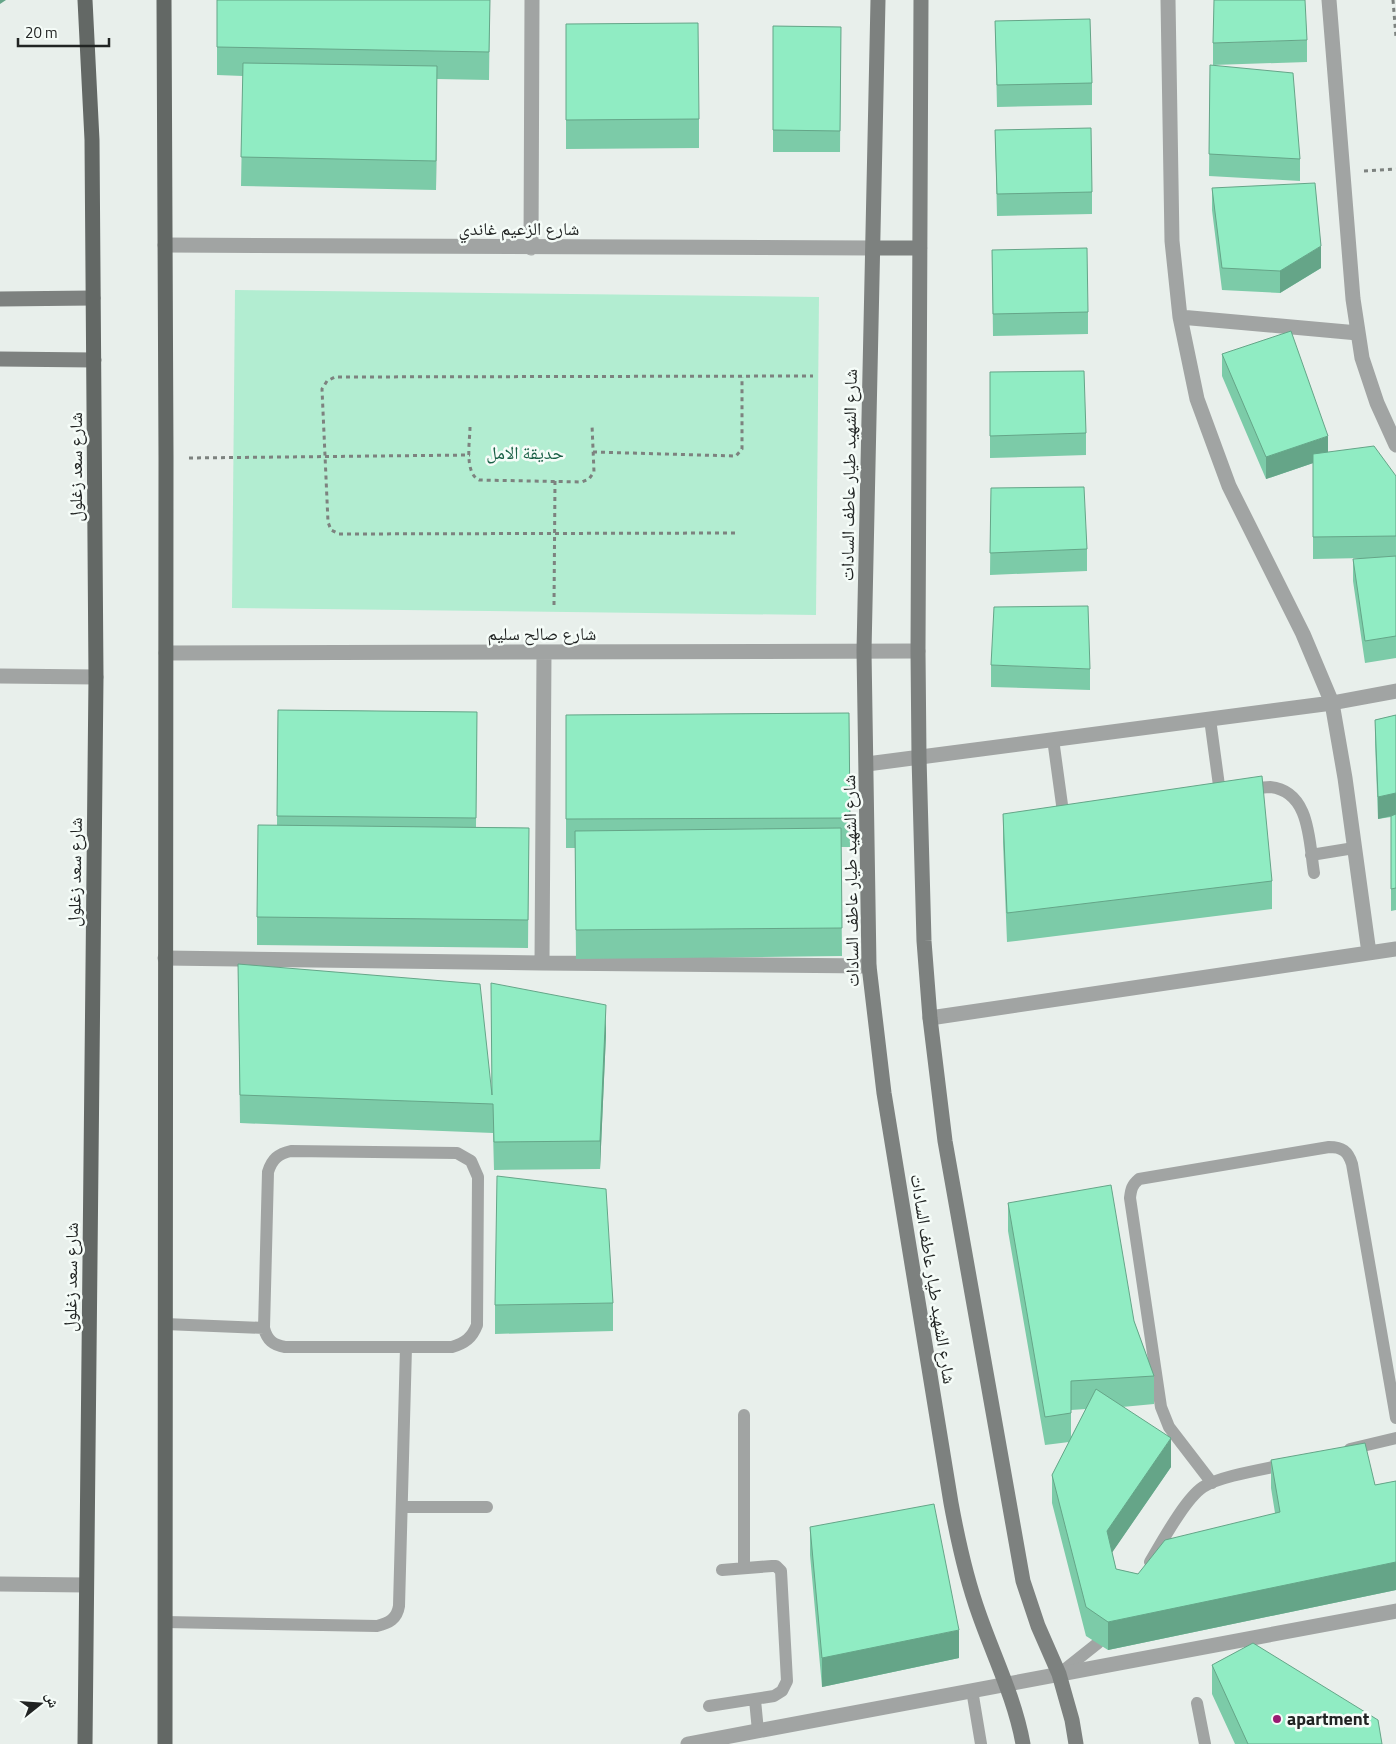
<svg xmlns="http://www.w3.org/2000/svg" width="1396" height="1744" viewBox="0 0 1396 1744" font-family="'Titillium Web','Noto Naskh Arabic',sans-serif">
<style>
.green{fill:#b2edd1}
.lines{fill:none;stroke-linecap:round;stroke-linejoin:round}
.path{stroke:#7d827f;stroke-width:3;stroke-dasharray:4 4;stroke-linecap:butt}
.lane{stroke:#a1a4a3;stroke-width:12}
.street{stroke:#a1a4a3;stroke-width:15}
.secondary{stroke:#7d817f;stroke-width:15}
.primary{stroke:#636865;stroke-width:15}
.wall{fill:#7ccba8;fill-rule:evenodd}
.shaded-wall{fill:#65a588}
.building{fill:#90ecc3;stroke:#65a588}
.poi-dot{fill:#991b73;stroke:#f5fcf8;stroke-width:2}
.labels{text-anchor:middle;stroke-width:5;stroke-linejoin:round;paint-order:stroke}
.street-label{font-size:18px;fill:#212423;stroke:#f5fcf8}
.park-label{font-size:18px;fill:#1a6046;stroke:#f5fcf8}
.poi-label{font-size:18px;font-weight:bold;fill:#212423;stroke:#f5fcf8;text-anchor:start}
</style>
<rect width="100%" height="100%" fill="#e8efeb"/>
<!-- green -->
<path class="green" d="M235,290L819,297L816,615L232,608Z"/>
<g class="lines">
<!-- path -->
<path class="path" d="M1393,0L1396,37
M1364,171L1396,169
M470,427C470,441 464,473 479,480L582,482L589,479L594,472L592,425
M593,452L736,456L742,449V377
M189,458L470,455
M735,533L339,534L331,530L328,522L322,389L327,381L335,377L813,376
M554,605L555,481"/>
<!-- lane -->
<path class="lane" d="M1210,719L1220,793
M1053,739L1063,812
M1247,790C1254,789 1263,787 1270,787C1311,791 1309,843 1314,873
M1311,855L1354,848
M291,1151L457,1153L471,1161L478,1177L477,1325C472,1338 465,1343 452,1347H285C273,1345 267,1340 264,1328L268,1172C272,1159 278,1154 291,1151Z
M165,1324L264,1328
M744,1415V1568
M1350,1449L1396,1438
M1212,1483L1169,1427L1161,1407L1130,1198C1131,1189 1132,1185 1139,1179L1329,1147C1342,1147 1348,1151 1352,1164L1396,1418
M402,1507H487
M1150,1562C1162,1542 1185,1499 1203,1487C1220,1476 1265,1469 1287,1464
M165,1622L377,1626C389,1623 397,1619 399,1606L406,1347
M1059,1674L1098,1643
M972,1690L981,1744
M755,1700L758,1731
M1197,1703L1205,1744
M709,1706L774,1696L782,1691L787,1681L781,1571L776,1566H772L722,1570"/>
<!-- street -->
<path class="street" d="M1168,0L1172,241L1180,317L1197,399L1229,486L1303,634L1332,703L1345,778L1369,953
M1329,0L1353,299L1362,358L1377,403L1396,445
M165,245L873,248
M531,248L532,0
M1180,317L1358,333
M166,653L918,651
M0,676L96,677
M867,764L1332,703L1396,691
M165,958L542,963L869,966
M542,963L544,653
M930,1018L1396,949
M0,1584L86,1585
M688,1744L1396,1611"/>
<!-- secondary -->
<path class="secondary" d="M878,0L864,651L869,966L884,1093L951,1503C958,1541 966,1578 979,1614C994,1657 1015,1699 1023,1744
M921,0L918,651L919,757L924,941L930,1018L945,1141L1023,1581L1038,1626L1059,1674L1072,1720L1076,1744
M873,248H920
M0,299L93,298
M0,359L94,360"/>
<!-- primary -->
<path class="primary" d="M164,0L166,458L165,1744
M85,1744L96,677L92,140L85,0"/>
</g>
<!-- wall -->
<path class="wall" d="M490,0L489,80L437,79L436,190L241,186L243,76L217,75V47Z
M995,21L1092,83V105L997,107Z
M566,24L699,119V148L566,149Z
M773,26L841,27L840,152H773Z
M1307,40V62L1213,65V43Z
M1210,65L1300,159V181L1209,176Z
M995,130L1092,192V214L997,216Z
M1212,188L1321,268L1280,293L1222,290L1212,210Z
M992,250L1088,312V334L993,336Z
M1222,354L1328,452L1396,476V658L1365,663L1353,581V559L1364,558L1313,559V463L1266,479L1222,376Z
M990,372L1086,433V455L990,458Z
M991,488L1087,549V571L990,575Z
M991,665L1090,669V690L991,687Z
M278,710L477,712L476,827L529,828L528,948L257,945V917L277,825Z
M849,713L850,847H841L842,956L576,959L575,848H566V715Z
M1396,715V910L1391,911V817L1378,819L1375,742V720Z
M1003,814L1272,881V909L1007,942L1003,842Z
M238,964L492,1093L606,1034L600,1169L494,1170L493,1133L240,1123Z
M1008,1203L1134,1321L1154,1376V1404L1122,1407L1171,1467L1112,1552L1116,1569L1138,1574L1275,1513L1271,1488V1460L1375,1485L1396,1481V1590L1108,1650L1086,1636L1052,1503V1475L1069,1442L1045,1445L1008,1231ZM1086,1409L1071,1437V1410Z
M613,1303V1331L495,1334V1305Z
M810,1527L959,1658L822,1687L810,1555Z
M1212,1665L1382,1744H1235L1212,1694Z"/>
<!-- shaded-wall -->
<path class="shaded-wall" d="M0,0H6L0,4Z
M437,66V95L436,190V161Z
M1321,246V268L1280,293V271Z
M1328,436V458L1266,479V457Z
M1396,793V815L1378,819V797Z
M606,1005V1034L600,1169V1141Z
M1171,1438V1467L1107,1560V1531Z
M1396,1562V1590L1108,1650V1622Z
M959,1630V1658L822,1687V1658Z"/>
<!-- building -->
<path class="building" d="M217,0H490L489,52L217,47Z
M1214,0H1305L1307,40L1213,43Z
M1090,19L1092,83L997,85L995,21Z
M698,23L699,119L566,120V24Z
M773,26L841,27L840,131L773,130Z
M243,63L437,66L436,161L241,157Z
M1210,65L1293,73L1300,159L1209,154Z
M1091,128L1092,192L997,194L995,130Z
M1315,183L1321,246L1280,271L1222,268L1212,188Z
M1087,248L1088,312L993,314L992,250Z
M1291,331L1328,436L1266,457L1222,354Z
M1084,371L1086,433L990,436V372Z
M1374,446L1396,476V536L1313,537V454Z
M1084,487L1087,549L990,553L991,488Z
M1396,556V636L1365,641L1353,559Z
M1088,606L1090,669L991,665L994,607Z
M278,710L477,712L476,818L277,816Z
M849,713L850,818L566,819V715Z
M1396,715V793L1378,797L1375,720Z
M1262,776L1272,881L1007,913L1003,814Z
M1396,814V888L1391,889V816Z
M258,825L529,828L528,920L257,917Z
M841,828L842,928L576,930L575,831Z
M238,964L480,984L492,1095L491,983L606,1005L600,1141L494,1142L493,1104L240,1095Z
M497,1176L606,1189L613,1303L495,1305Z
M1111,1185L1134,1321L1154,1376L1071,1381V1413L1045,1417L1008,1203Z
M1096,1389L1171,1438L1107,1531L1116,1569L1138,1574L1165,1540L1280,1512L1271,1460L1365,1443L1375,1485L1396,1481V1562L1108,1622L1086,1607L1052,1475Z
M934,1504L959,1630L822,1658L810,1527Z
M1253,1643L1378,1720L1382,1744H1248L1212,1665Z"/>
<!-- markers -->
<circle class="poi-dot" cx="1277" cy="1719" r="5"/>
<g class="labels">
<!-- street labels -->
<g class="street-label">
<text x="519" y="235">شارع الزعيم غاندي</text>
<text transform="translate(76 467) rotate(-90)" y="6">شارع سعد زغلول</text>
<text transform="translate(849 475) rotate(-89)" y="6">شارع الشهيد طيار عاطف السادات</text>
<text x="542" y="640">شارع صالح سليم</text>
<text transform="translate(75 872) rotate(-89)" y="6">شارع سعد زغلول</text>
<text transform="translate(851 881) rotate(-91)" y="6">شارع الشهيد طيار عاطف السادات</text>
<text transform="translate(71 1277) rotate(-89)" y="6">شارع سعد زغلول</text>
<text transform="translate(933 1279) rotate(81)" y="6">شارع الشهيد طيار عاطف السادات</text>
</g>
<!-- park labels -->
<g class="park-label">
<text x="525" y="459">حديقة الامل</text>
</g>
<!-- poi labels -->
<g class="poi-label">
<text x="1287" y="1725">apartment</text>
</g>
</g>
<!-- north arrow -->
<g transform="translate(40 1704) rotate(73)" stroke="#f5fcf8" stroke-width="4" paint-order="stroke">
<path d="M0-4L9 19L0 12L-9 19Z" fill="#212423"/>
<text y="-8" font-size="14" font-weight="bold" text-anchor="middle" fill="#212423">ش</text>
</g>
<!-- scale -->
<path d="M18 38v8h91v-8" fill="none" stroke="#212423" stroke-width="2.5"/>
<text x="25" y="38" font-size="15" fill="#212423" stroke="#f5fcf8" stroke-width="4" paint-order="stroke">20 m</text>
</svg>
